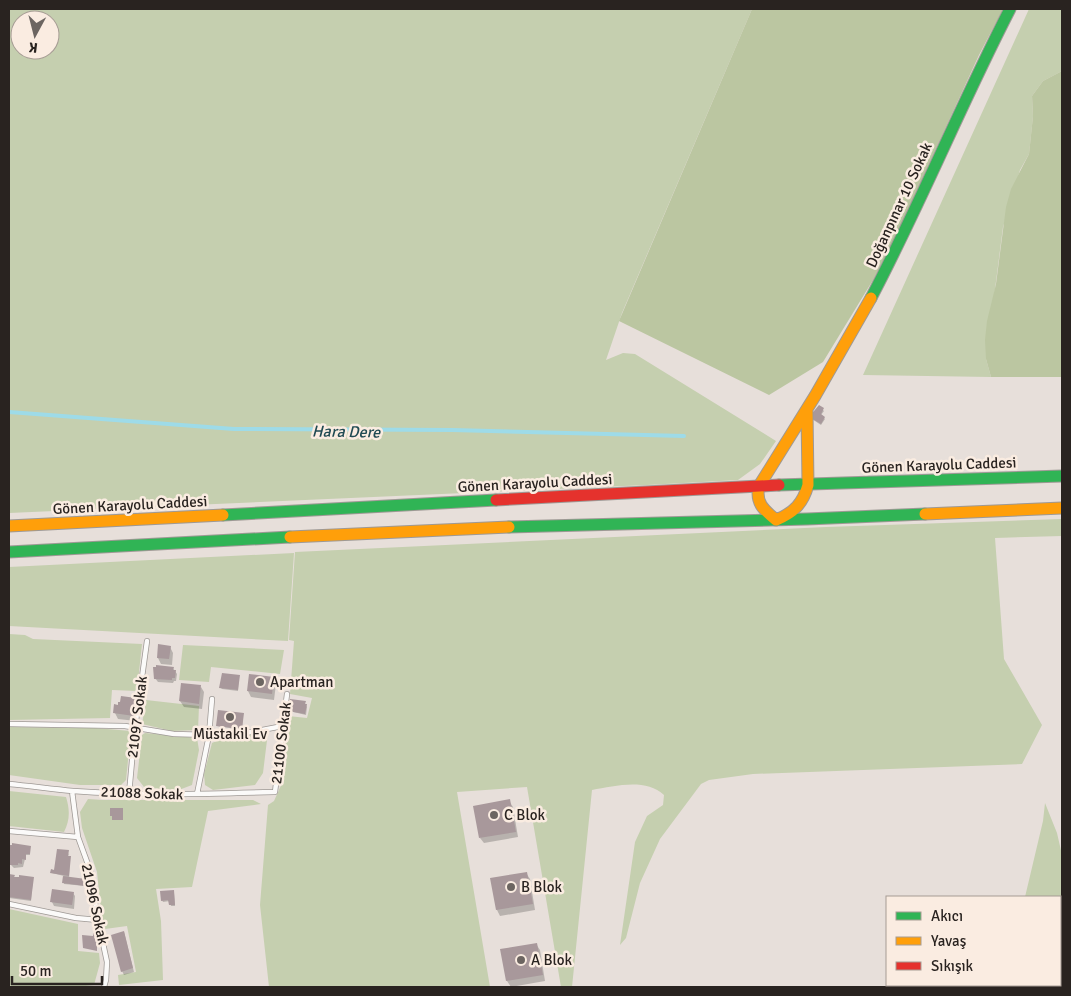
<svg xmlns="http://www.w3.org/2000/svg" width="1071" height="996" viewBox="0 0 1071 996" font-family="Signika,sans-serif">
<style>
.green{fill:#c5cfaf;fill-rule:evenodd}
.forest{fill:#bbc6a1}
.shadow{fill:#0003}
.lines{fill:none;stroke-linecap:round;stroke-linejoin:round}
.stream{stroke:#9edbe8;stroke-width:4}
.building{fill:#a8989b}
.lane-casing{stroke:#9e9995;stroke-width:6}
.fast-casing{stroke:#9e9995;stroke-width:13}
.slow-casing{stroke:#9e9995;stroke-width:13}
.jam-casing{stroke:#9e9995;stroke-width:13}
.lane{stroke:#fbfaf9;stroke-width:4.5}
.fast{stroke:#30b455;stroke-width:11}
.slow{stroke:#ff9f0a;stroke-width:11}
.jam{stroke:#e5322d;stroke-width:11}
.poi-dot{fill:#6c6561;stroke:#faece1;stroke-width:2}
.labels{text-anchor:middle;stroke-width:5;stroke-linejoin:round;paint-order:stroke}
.street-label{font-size:15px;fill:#292320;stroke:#faece1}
.poi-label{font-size:15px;fill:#292320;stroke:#faece1;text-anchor:start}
.water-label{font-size:16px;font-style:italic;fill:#204a53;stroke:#faece1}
</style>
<rect width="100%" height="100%" fill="#e7dfda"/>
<!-- green -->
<path class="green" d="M9,9H752L622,313L606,360L623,353L635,354L776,441L760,464L738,480L647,485L9,513ZM20,20H50V50H20Z
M1029,9H1062V71L1043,81L1032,96L1033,116L1029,154L1020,170L1003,227L986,359L991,377L863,375Z
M1062,519V536L995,538L1004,659L1042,725L1022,764L753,774L709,780L701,784L660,839L640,883L626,938L620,945L635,842L647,816L663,805L664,795C646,778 615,786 592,790L572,987H561L527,787L457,792L490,987H269L260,905L268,805L274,801L284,779L280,776L288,716L307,718L312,698L290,694L294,641L289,640L295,552L826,527Z
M294,553L288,641L9,626V567Z
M9,634L25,635L33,639L142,644L137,691L112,690L110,718L9,720Z
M183,645L284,650L280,674L211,667L209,682L179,680Z
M146,700L199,706L198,730L172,731L142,724Z
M9,727L95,728L131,731L126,780L121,785H80L9,775Z
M268,732L263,773L255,785L213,790L205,785L204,774L212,743L221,739Z
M145,733L197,738L199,750L192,785L176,791L144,787L137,778L142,735Z
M9,791L66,797C70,810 70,820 64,832L9,826Z
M88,799L103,800H253L261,804L208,811L192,887L156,889L161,921L163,980L119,985L118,975L136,972L127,926L105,929L101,911L97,872L82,828L80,812Z
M1045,803L1057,833L1062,855V987H1021V985H1060V897H1025L1043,821Z
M9,909L78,924V951L99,953L100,963L94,985L77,987H9Z"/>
<!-- forest -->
<path class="forest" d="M752,9H1003L979,55L895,238L873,280L823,362L769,395L619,321Z
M1062,71V377H991L986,359L985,340L987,321L996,284L1006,207L1011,189L1029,154L1033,116L1032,96L1043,81Z"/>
<!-- shadow -->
<path class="shadow" d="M819,406L824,411L821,415L825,419L821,425L812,419Z
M170,647L173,653L172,665L161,664L158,658Z
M173,668L177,674L176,681H174L173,683L158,682L155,678Z
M239,676L238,691L222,689L221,688Z
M273,678L276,684L274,700L251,697L248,691Z
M201,687L204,692L202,709L184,707L180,701Z
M135,699L138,705L136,721L118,719L115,713L119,706Z
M305,703L307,707L306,715L289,711Z
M243,714L242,730L217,726Z
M509,801L513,807L518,837L484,843L480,838Z
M10,846L30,848V855H26L23,867L14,868L11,865L9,862Z
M69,853L68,857L70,859L69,878L85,880V886L64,884V876L52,873L55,871Z
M526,873L530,879L535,910L500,916L497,910L492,879Z
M14,876L15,878H33L31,901L9,898V877Z
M73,893L75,896L74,909L54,906L52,902Z
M174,893L175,906H171L170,901L163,902L162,900Z
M124,932L134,972L124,975L122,971Z
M536,944L540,950L545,981L511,987L507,981L502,950Z"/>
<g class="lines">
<!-- stream -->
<path class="stream" d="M9,412L234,429L452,430L684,436"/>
</g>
<!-- building -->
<path class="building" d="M819,405L824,408L821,414L825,417L821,424L809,417Z
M158,644L171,646L169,659L157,658Z
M156,665L174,667L173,670H176L175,678H172V680L154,679L153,667H156Z
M222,673L240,675L238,690L219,688Z
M249,674L274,677L272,694L247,691Z
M181,683L201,685L199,704L179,701Z
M121,696L136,698L134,716L113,713L114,704L118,705V702H120Z
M290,699L306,701L305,704H307L305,714L288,711Z
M218,710L244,713L242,729L216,726Z
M510,799L516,832L479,838L473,806Z
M110,808H123V820H112V816H110Z
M12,843L31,846L30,854H26V860L22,859V864L18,863V865H10V863L9,862V845H12Z
M57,849L69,850L68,856H71L69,876L50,873L51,869L54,870Z
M527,872L533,904L496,910L490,878Z
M9,874L15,875L14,877H19V875L34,877L31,900L9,897Z
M63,876L86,879L85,886L62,883Z
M52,889L74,892L72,905L50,902Z
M174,890L175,905H169L168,900L161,901L160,891Z
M124,931L133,968L121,972L111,935Z
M93,933L97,934V951L83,948L82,935L93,936Z
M537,943L543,975L506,981L500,949Z"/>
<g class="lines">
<!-- lane casing -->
<g class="lane-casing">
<path id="lane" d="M9,724L125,726L174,734L209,735H235L283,726
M9,784C30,786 52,789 73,791C140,796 207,794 275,792L287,694
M72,791L78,837L90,870L98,920L107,962L106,980L104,987
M129,794L135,728L147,641
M197,794L209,735L212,699
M9,831L78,837
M9,904L76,918L98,920"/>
</g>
<!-- fast casing -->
<g class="fast-casing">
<path id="fast" d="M871,298C921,203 961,104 1010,9
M779,485L1062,476
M223,515L496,500
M509,527L807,519L925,514
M9,552L290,537"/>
</g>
<!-- slow casing -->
<g class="slow-casing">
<path id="slow" d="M807,410L808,485C803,503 794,513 776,520C764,510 755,503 759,486L815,396L871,298
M925,514L1062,508
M9,526L223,515
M290,537L509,527"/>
</g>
<!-- jam casing -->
<g class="jam-casing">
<path id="jam" d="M496,500L779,485"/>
</g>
<!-- lane -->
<use href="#lane" class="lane"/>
<!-- fast -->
<use href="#fast" class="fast"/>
<!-- slow -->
<use href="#slow" class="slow"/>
<!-- jam -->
<use href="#jam" class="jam"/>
</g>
<!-- markers -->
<g class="poi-dot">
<circle cx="260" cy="682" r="5"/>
<circle cx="230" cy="717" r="5"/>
<circle cx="494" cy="815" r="5"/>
<circle cx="511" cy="887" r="5"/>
<circle cx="521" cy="960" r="5"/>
</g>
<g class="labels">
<!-- street labels -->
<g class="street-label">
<text transform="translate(899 205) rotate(-65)" y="5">Doğanpınar 10 Sokak</text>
<text transform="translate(939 465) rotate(-2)" y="5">Gönen Karayolu Caddesi</text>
<text transform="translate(535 483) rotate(-3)" y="5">Gönen Karayolu Caddesi</text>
<text transform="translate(130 505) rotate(-3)" y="5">Gönen Karayolu Caddesi</text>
<text transform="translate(137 717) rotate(-83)" y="5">21097 Sokak</text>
<text transform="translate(281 743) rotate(-83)" y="5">21100 Sokak</text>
<text transform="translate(142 793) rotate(2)" y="5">21088 Sokak</text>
<text transform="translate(95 904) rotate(78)" y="5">21096 Sokak</text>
</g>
<!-- poi labels -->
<g class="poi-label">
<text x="270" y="687">Apartman</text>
<text x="230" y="739" text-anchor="middle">Müstakil Ev</text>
<text x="504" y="820">C Blok</text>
<text x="521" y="892">B Blok</text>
<text x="531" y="965">A Blok</text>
</g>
<!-- water labels -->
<g class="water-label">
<text transform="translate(346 431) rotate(1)" y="6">Hara Dere</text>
</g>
</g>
<!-- border -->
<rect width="1071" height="996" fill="none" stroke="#292320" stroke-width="20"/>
<!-- legend -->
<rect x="886" y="896" width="175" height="90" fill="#faece1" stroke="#a69c94"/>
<rect x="896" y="912" width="25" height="8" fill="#30b455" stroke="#a69c94"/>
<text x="931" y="921" font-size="15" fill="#292320">Akıcı</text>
<rect x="896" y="937" width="25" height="8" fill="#ff9f0a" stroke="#a69c94"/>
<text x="931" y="946" font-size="15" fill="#292320">Yavaş</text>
<rect x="896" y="962" width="25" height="8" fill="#e5322d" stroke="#a69c94"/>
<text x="931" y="971" font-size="15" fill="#292320">Sıkışık</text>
<!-- north arrow -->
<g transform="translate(35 35) rotate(187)"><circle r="24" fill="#faece1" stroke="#a69c94"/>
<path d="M0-4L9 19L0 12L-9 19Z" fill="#6c6561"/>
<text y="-8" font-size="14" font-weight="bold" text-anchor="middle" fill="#292320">K</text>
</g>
<!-- scale -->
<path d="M12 976v8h90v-8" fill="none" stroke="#292320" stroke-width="2.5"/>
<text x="20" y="976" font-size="15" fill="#292320" stroke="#faece1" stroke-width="4" paint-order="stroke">50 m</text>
</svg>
